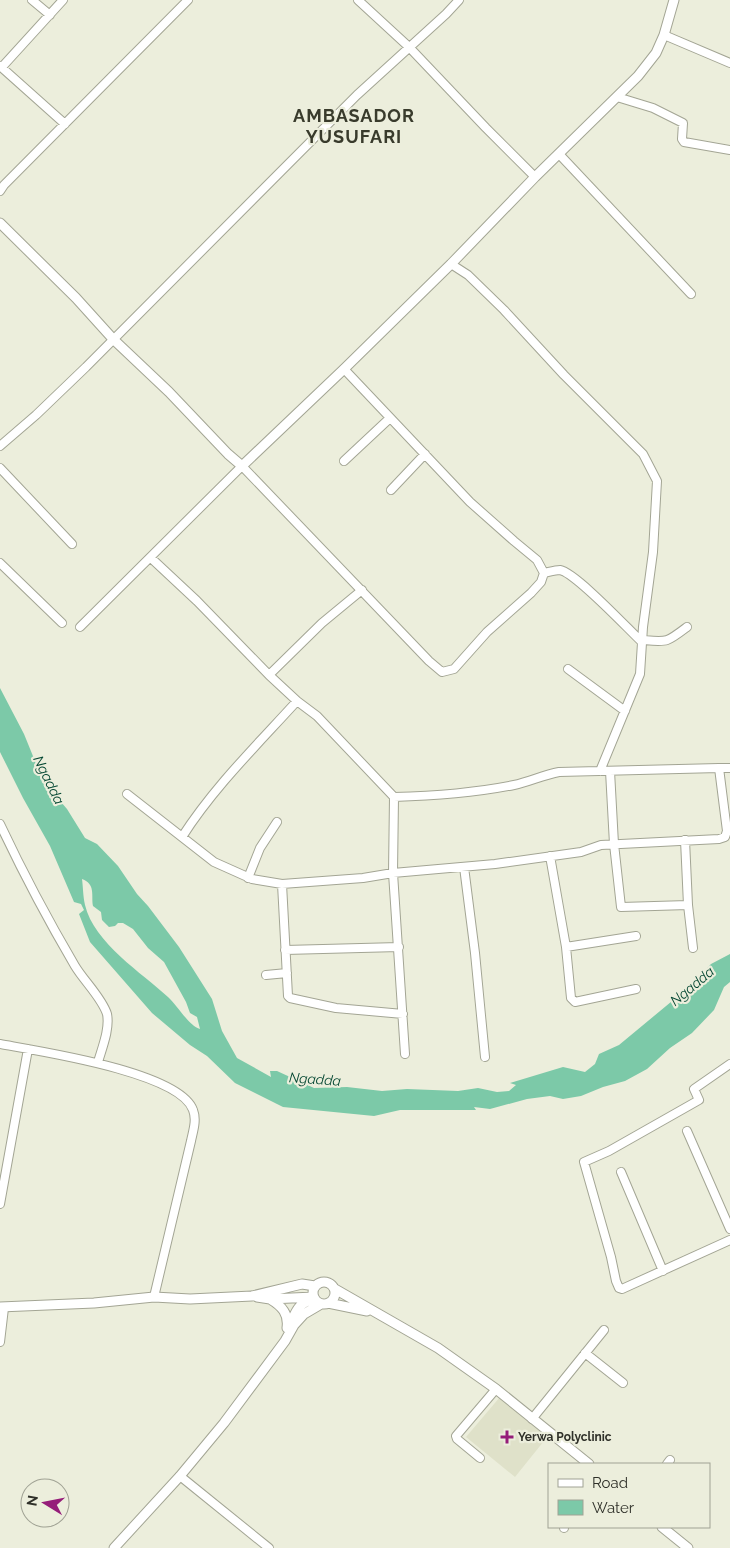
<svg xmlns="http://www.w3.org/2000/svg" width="730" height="1548" viewBox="0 0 730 1548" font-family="Raleway,sans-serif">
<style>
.built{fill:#dfe1c9}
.water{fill:#7cc9a8;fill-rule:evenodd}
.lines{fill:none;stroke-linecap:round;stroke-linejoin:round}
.minor-casing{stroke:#a3a594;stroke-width:10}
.tertiary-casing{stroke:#a3a594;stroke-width:11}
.minor{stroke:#fff;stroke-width:8}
.tertiary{stroke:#fff;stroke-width:9}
.poi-dot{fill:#951d79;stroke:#eceedc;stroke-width:2}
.labels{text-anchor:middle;stroke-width:4.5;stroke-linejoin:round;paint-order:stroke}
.poi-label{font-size:12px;font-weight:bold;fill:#2f3029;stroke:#eceedc;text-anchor:start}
.water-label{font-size:14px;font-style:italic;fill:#044732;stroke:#eceedc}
.district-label{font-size:18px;font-weight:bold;letter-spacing:1px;fill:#393b2c;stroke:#eceedc}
</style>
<rect width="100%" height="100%" fill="#eceedc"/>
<!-- built -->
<path class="built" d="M500,1397L548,1436L515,1477L466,1437Z"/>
<!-- water -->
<path class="water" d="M0,688L24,734L37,766L48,787L67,809L85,838L97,844L118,866L137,894L148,906L179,947L212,999L222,1031L237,1058L271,1077L270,1071H277L314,1088L347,1087L382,1091L407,1089L458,1091L478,1088L497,1092L509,1091L516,1085L510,1083L563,1067L585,1072L595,1064L599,1054L619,1045L689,987L711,964L730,954V982L724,987L714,1010L692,1033L670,1048L647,1069L625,1081L603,1087L581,1096L563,1099L550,1096L527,1099L490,1109L474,1107L476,1110H400L374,1116L283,1107L235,1083L207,1056L190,1045L152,1013L90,942L79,914L84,910L81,904L74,902L50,846L23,798L0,752ZM82,879C96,884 91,896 93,906L101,912L102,920L109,927L115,926L118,923H123L133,929L148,948L164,962L186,1002L190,1013L197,1017L200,1029C189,1026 177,1005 168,997C142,973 94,943 85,905C83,896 83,886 82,879Z"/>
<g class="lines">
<!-- minor casing -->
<g class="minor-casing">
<path id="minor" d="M32,0L50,15
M358,0L409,47L486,128L535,177
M664,35L730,63
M0,66L65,124
M2,67L63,0
M617,97L653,108L683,123L682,139L684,142L730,150
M559,154L691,294
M0,191L4,185L188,0
M451,264L468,275L504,310L564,375L643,454L657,481L653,552L643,627L640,674L600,771
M0,446L36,415L86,367L357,95L446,14L459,0
M344,461L390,418
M0,468L72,544
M391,490L425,454
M151,558L197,601L269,675L297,701L317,716L394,797L393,873L405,1054
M0,563L62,623
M544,573C549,572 555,570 560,570C576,573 627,628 642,642
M80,627L242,466L429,661L442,672L454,669L487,632L531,593L541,582L544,573L537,560L514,541L470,502L344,369
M642,640C668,642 666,643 687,627
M568,669L625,711
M269,675L322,623L362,590
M719,768H730
M610,771L614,844L621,907L688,905L685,840
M127,794L214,862L252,879L282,884L363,878L393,873L495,864L581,852L601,845L719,839L725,837L727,831L719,768L559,772C543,775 529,782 514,785C474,793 434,796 394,797
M0,824C23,873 48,920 75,966C84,981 102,998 107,1014C110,1029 102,1048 98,1062
M182,837C214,787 257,745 297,701
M550,856L566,947L571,998L575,1002L636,989
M464,867L475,953L485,1057
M248,878L260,848L277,822
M282,884L288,996L290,998L336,1008L403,1014
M688,905L693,948
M566,947L636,936
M285,950L399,947
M266,975L287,973
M0,1044C38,1051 180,1072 193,1110C197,1120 193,1131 191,1141L154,1297
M730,1064L694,1089L699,1100L609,1151L584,1162L611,1257L616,1281L619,1288L622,1289L730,1240
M687,1131L730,1229
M621,1172L663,1271
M0,1204L28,1049
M0,1342L4,1308
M585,1353L623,1383
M532,1419L604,1330
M480,1458L457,1439L456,1436L496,1389
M667,1464L670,1460
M180,1476L269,1548
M564,1528V1527"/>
</g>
<!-- tertiary casing -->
<g class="tertiary-casing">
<path id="tertiary" d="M0,223L76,298L113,339L169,392L228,454L242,466L344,369L451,264L535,177L638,76L656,53L664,35L674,0
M313 1293a11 11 0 1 1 22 0a11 11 0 1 1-22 0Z
M335,1289L438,1348L496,1389L589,1464
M257,1297L270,1299L314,1297
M270,1299C282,1306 289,1314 287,1328
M328,1303L367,1311
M0,1307L94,1303L154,1297L190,1299L252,1296L302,1284L315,1286
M290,1324C296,1312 298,1303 312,1300
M662,1527L688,1548
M114,1548L180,1476L224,1423L285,1341L294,1325L304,1314L321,1304"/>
</g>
<!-- minor -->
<use href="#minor" class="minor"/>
<!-- tertiary -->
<use href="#tertiary" class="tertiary"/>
</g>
<!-- markers -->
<path class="poi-dot" d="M504.5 1429.5h5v5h5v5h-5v5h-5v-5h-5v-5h5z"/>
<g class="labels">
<!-- poi labels -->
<g class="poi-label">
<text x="518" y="1441">Yerwa Polyclinic</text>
</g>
<!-- water labels -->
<g class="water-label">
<text transform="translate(49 780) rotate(64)" y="5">Ngadda</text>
<text transform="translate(692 986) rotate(-40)" y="5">Ngadda</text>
<text transform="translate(315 1079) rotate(4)" y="5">Ngadda</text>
</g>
<!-- district labels -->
<g class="district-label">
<text x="354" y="122">AMBASADOR<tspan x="354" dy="21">YUSUFARI</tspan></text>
</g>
</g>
<!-- legend -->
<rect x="548" y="1463" width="162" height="65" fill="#eceedc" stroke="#a0a294"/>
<rect x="558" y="1479" width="25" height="8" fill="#ffffff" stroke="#a0a294"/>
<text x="592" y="1488" font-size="15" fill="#2f3029">Road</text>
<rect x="558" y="1500" width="25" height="15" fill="#7cc9a8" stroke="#a0a294"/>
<text x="592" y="1513" font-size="15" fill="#2f3029">Water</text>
<!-- north arrow -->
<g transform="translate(45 1503) rotate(280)"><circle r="24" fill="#eceedc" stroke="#a0a294"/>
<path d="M0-4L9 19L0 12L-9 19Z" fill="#951d79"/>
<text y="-8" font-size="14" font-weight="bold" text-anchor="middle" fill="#2f3029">N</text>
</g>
</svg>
